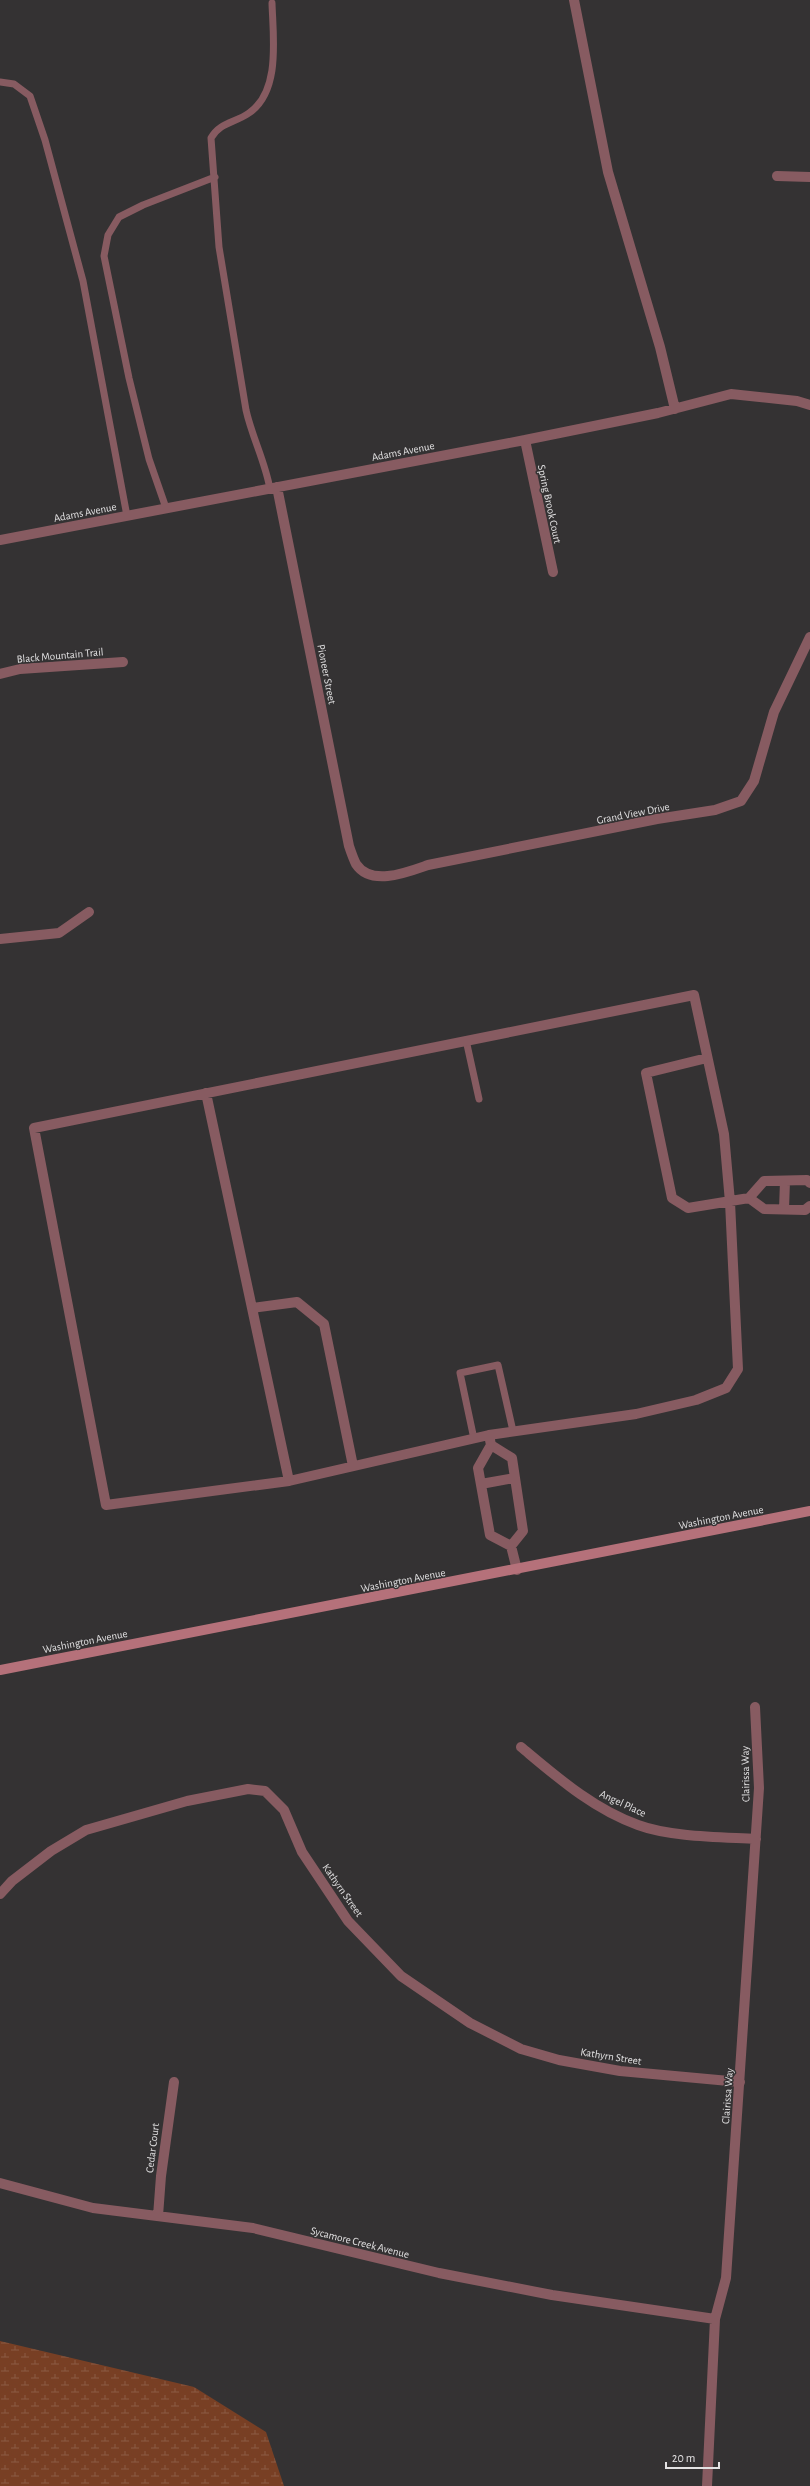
<svg xmlns="http://www.w3.org/2000/svg" width="810" height="2486" viewBox="0 0 810 2486" font-family="'Alegreya Sans',sans-serif">
<style>
.wetland{fill:url(#wetland-marsh)}
.lines{fill:none;stroke-linecap:round;stroke-linejoin:round}
.service{stroke:#875b61;stroke-width:7}
.minor{stroke:#875b61;stroke-width:10}
.secondary{stroke:#b5717a;stroke-width:10}
.labels{text-anchor:middle;stroke-width:3;stroke-linejoin:round;paint-order:stroke}
.street-label{font-size:11px;fill:#e3e2e3;stroke:#343233}
</style>
<defs>
<pattern id="wetland-marsh" width="20" height="14" patternUnits="userSpaceOnUse"><rect width="20" height="14" fill="#783f24"/><path d="M1 5h8M5 5V1M11 12h8M15 12V8" fill="none" stroke="#8b5a44"/></pattern>
</defs>
<rect width="100%" height="100%" fill="#343233"/>
<!-- wetland -->
<path class="wetland" d="M0,2341L194,2387L266,2432L284,2486H0Z"/>
<g class="lines">
<!-- service -->
<path class="service" d="M0,82L14,84L30,96L45,140L83,281L127,516
M270,489C265,461 252,437 246,410L219,247L211,138C220,122 235,123 249,113C281,91 273,37 272,3
M166,508L149,459L129,378L104,256L108,235L119,217L143,205L215,177
M466,1040L479,1099
M474,1439L460,1373L498,1365L513,1431"/>
<!-- minor -->
<path class="minor" d="M574,0L608,172L660,347L675,409
M777,176L810,177
M525,440L553,572
M277,487L349,846C351,852 353,858 356,864C371,887 408,872 428,865L657,819L715,810L741,801L754,781L774,712L810,637
M0,540L525,440L658,413L731,394L797,401L810,405
M0,674L20,669L123,662
M0,939L59,933L89,912
M694,995L724,1134L730,1202L738,1369L726,1388L696,1400L636,1414L489,1435L289,1481L106,1505L34,1128Z
M707,1058L646,1073L672,1198L688,1208L749,1198L764,1181L807,1180L810,1183
M206,1093L289,1481
M749,1198L764,1209L805,1210L810,1206
M784,1209L785,1181
M252,1308L297,1302L324,1324L353,1466
M489,1435L491,1445L478,1468L490,1535L511,1546L517,1570
M491,1445L512,1458L523,1531L511,1546
M481,1484L514,1478
M521,1747C557,1777 593,1809 638,1825C670,1837 722,1837 756,1839
M0,1894L12,1881L51,1851L86,1830L187,1801L248,1789L265,1791L284,1810L302,1852L348,1921L401,1976L470,2023L521,2049L559,2060L620,2071L740,2082
M0,2183L93,2208L253,2228L439,2273L552,2295L715,2319
M158,2216L161,2176L174,2082
M707,2486L715,2319L726,2278L759,1788L755,1707"/>
<!-- secondary -->
<path class="secondary" d="M0,1670L810,1511"/>
</g>
<g class="labels">
<!-- street labels -->
<g class="street-label">
<text transform="translate(403 451) rotate(-11)" y="4">Adams Avenue</text>
<text transform="translate(550 504) rotate(78)" y="4">Spring Brook Court</text>
<text transform="translate(85 512) rotate(-11)" y="4">Adams Avenue</text>
<text transform="translate(60 655) rotate(-5)" y="4">Black Mountain Trail</text>
<text transform="translate(327 674) rotate(79)" y="4">Pioneer Street</text>
<text transform="translate(633 813) rotate(-11)" y="4">Grand View Drive</text>
<text transform="translate(721 1517) rotate(-11)" y="4">Washington Avenue</text>
<text transform="translate(403 1580) rotate(-11)" y="4">Washington Avenue</text>
<text transform="translate(85 1641) rotate(-11)" y="4">Washington Avenue</text>
<text transform="translate(745 1774) rotate(-91)" y="4">Clairissa Way</text>
<text transform="translate(623 1803) rotate(25)" y="4">Angel Place</text>
<text transform="translate(343 1890) rotate(55)" y="4">Kathyrn Street</text>
<text transform="translate(611 2056) rotate(9)" y="4">Kathyrn Street</text>
<text transform="translate(727 2096) rotate(-86)" y="4">Clairissa Way</text>
<text transform="translate(152 2148) rotate(-83)" y="4">Cedar Court</text>
<text transform="translate(360 2242) rotate(14)" y="4">Sycamore Creek Avenue</text>
</g>
</g>
<!-- scale -->
<path d="M666 2462v6h53v-6" fill="none" stroke="#e3e2e3" stroke-width="2"/>
<text x="672" y="2462" font-size="12" fill="#e3e2e3" stroke="#343233" stroke-width="3" paint-order="stroke">20 m</text>
</svg>
